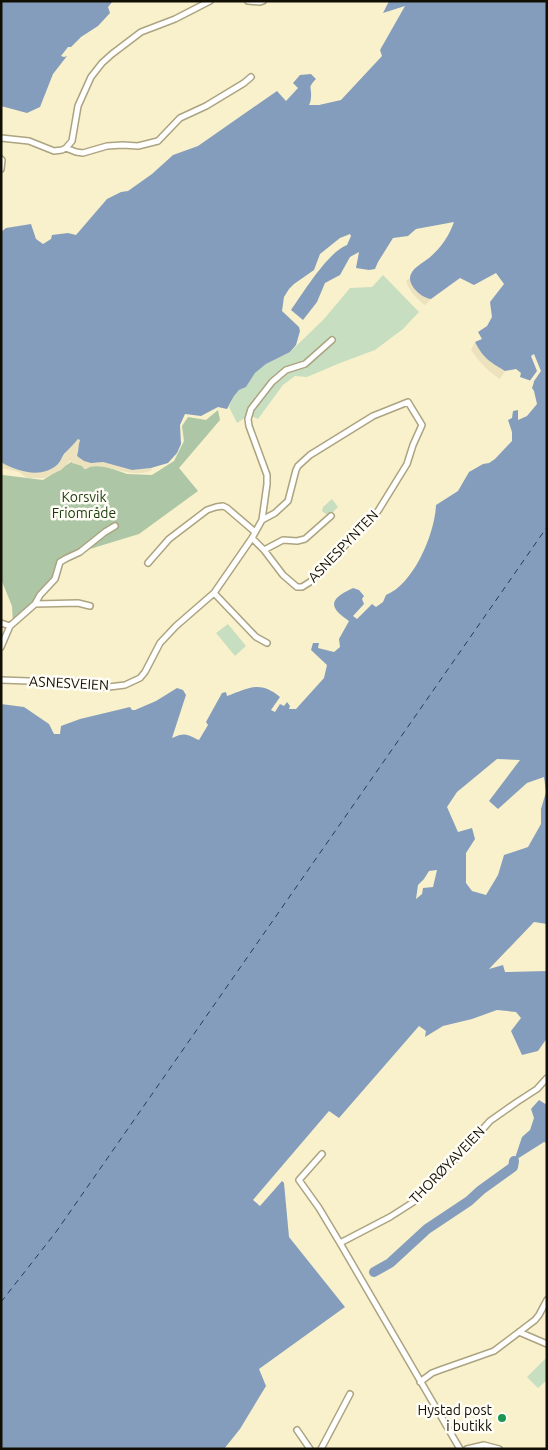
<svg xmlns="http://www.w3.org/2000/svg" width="548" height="1450" viewBox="0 0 548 1450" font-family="Ubuntu,sans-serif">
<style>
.green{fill:#c7dec0}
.forest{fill:#adc6a5}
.sand{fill:#ece2bd}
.water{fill:#859dbc;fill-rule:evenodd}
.pier{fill:#f9f1cb}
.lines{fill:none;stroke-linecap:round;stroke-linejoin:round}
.river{stroke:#859dbc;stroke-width:10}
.ferry{stroke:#1b3e68;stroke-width:1;stroke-dasharray:6 5;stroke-linecap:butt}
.street-casing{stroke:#aca380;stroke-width:8}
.street{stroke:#fff;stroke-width:5}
.poi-dot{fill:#1c9653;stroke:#fffdf6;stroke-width:2}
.labels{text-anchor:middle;stroke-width:5;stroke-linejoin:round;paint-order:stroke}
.park-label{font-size:14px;fill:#1a3b0c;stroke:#fffdf6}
.street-label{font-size:14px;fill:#110e03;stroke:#fffdf6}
.poi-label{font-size:14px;fill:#110e03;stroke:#fffdf6;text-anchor:end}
</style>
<rect width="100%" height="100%" fill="#f9f1cb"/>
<!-- green -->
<path class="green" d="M383,275L419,312L403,329L375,350L340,363L307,377L295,376L283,385L258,419L249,415L237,423L229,407L234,396L239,390L246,387L255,373L266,364L290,352L324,319L350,288L372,287Z
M332,499L338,507L330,515L326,514L322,511L323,507Z
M228,624L246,646L235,656L216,633Z
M545,1359L547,1361V1380L538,1388L527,1377Z"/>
<!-- forest -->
<path class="forest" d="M218,410L220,420L179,468L198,491L139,534L80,552L59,565L56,576L35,604L13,623L12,606L1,579V473L3,475L43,480L79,457L127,474L152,475L174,461L184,441L182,426L188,417L206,420Z"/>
<!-- sand -->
<path class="sand" d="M410,278C413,287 421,298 431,299L425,305C416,298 410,292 406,281Z
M475,342C483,358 490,362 505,371L500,379C488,371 479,362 471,350Z
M78,439H80C76,450 85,456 91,463L103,462L132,470L151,468L152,470C130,481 101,459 86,469H84L82,466L72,463L71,460L61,470L44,478H27L19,472L1,468V462L27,472L58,464L64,455Z"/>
<!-- water -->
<path class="water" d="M1,1H113L108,7L110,13L98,26L81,37L71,47H68L61,56L64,57L67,56L53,74L40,107L27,113L1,106Z
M389,1H547V924L534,922L489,969L503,965L505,972L547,971V1038L538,1051L522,1055L511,1031L521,1018L516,1012L497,1010L472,1019L443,1026L425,1037L426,1031L419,1026L339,1118L329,1111L253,1200L260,1206L282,1181L284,1183L289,1237L345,1307L259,1369L266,1386L240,1429L224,1449H1V704L24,707L49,724L54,734H60L61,726L80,719L130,707L132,710H135L156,701L177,688L183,690L186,695L172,738C185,732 186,734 199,740L208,725L206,722L222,693L226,692L227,696C249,688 260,680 280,697L271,710L275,712L280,704L284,706L287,702L290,706L289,709H296L324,678L327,665L311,650L313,643H319L318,648L334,652L340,647L339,639L349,621C328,607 329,599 353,588L359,590L364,596L362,599L364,604L353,616L357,619L372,604L376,607L383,602L386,595C414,584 435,533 436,505L458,491L469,472L483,464L489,463L495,459L512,441V432L508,420L512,418L513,411L518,410V420L527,416L537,404L534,391L532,388L534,382L520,377L521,373L516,369L505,371C490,362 483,358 475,342L482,339L478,332L487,326L492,317L490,302L504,284L496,273L474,285L460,278L431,299C421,298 406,284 411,274C414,267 424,262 429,258C441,248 449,236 454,222L416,229L408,236L393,238L378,262L375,269L369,270L356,268L359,252L350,257L340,275L325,283L317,302L303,320L291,310C303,293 328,252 347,245L351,236L350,234L340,238L320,254L314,270L294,284L289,289L284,297L282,311L299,327L300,331L296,345L290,352L266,364L255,373L246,387L239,390L234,396L227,409L218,407L201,416L185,414L180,425L181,444L177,453L168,463L151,468L132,470L103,462L91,463L84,461L77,456C79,450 78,445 80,440L78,439C74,444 69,449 64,454C62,457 60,462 58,464C42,479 18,472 1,462V232L6,228L31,224L36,239L43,244L51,239L52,235L68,233L76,235L107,199L121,192L128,191L152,174L173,155L198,146L277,91L286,101L298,88L293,83L300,75L311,74L316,79C307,88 312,87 311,97C311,100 310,103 309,105H319L341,100L382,56L380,50L405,6L383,13ZM497,759L520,760L489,801L498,809L527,783L544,777L546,792L541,809V824L528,847L504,855L498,875L486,895L472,891L466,883V853L475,839L472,828L458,832L447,807L457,792ZM437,870L433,887L423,888L422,894L416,899L418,885L424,879L429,871Z
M539,1100L547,1105V1143L544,1142L514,1161L522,1137L530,1130L534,1118L531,1109Z"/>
<!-- pier -->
<path class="pier" d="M534,354L541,371L530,387L531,383L529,382L537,371L531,356Z"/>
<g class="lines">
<!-- river -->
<path class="river" d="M374,1272L390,1263L427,1229L469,1201L481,1190L513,1167L514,1161"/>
<!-- ferry -->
<path class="ferry" d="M1,1302L56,1232L547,527"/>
<!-- street casing -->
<g class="street-casing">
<path id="street" d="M248,1L260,2L263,1
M1,138L29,141L54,151L62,150L66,148L72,141L78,106L91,77L102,63L112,54L141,32L175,19L210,1
M66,148L76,152L83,153L107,146L123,145L138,146L158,141L180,118L206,106L244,83L251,77
M1,159L2,160L1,169
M262,520L275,513L288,501L296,470L298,466L310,455L373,416L408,402L422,425L413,445L407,464L378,511L310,582L302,587H297L283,575L264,550
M252,538L264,550L283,540L297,541L305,539L331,516
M148,563L169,539L207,510L216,507L223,506L227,508L255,532
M214,593L256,637L267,643
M35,604L40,595L55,579L60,562L67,558L80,552L105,532L115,526
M1,623L10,626
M1,647L10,626L35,604L78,603L90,606
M1,680L56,682L88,686L109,687L125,685L140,678L145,672L160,643L176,626L214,593L252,538L262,520L267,484V475L249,426L248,419L251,409L272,382L286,370L305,364L332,340
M322,1154L299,1180L319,1208L340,1243L460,1449
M340,1243L390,1217L415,1201L433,1180L463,1151L490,1121L517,1102L537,1089L547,1078
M519,1332L547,1344
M420,1382L432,1373L440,1370L494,1351L535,1320L539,1315L547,1300
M297,1430L310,1449
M321,1449L350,1394
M467,1449L484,1445L499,1449"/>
</g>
<!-- street -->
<use href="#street" class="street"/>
</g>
<!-- markers -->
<circle class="poi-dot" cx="502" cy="1418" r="5"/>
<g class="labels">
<!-- park labels -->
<g class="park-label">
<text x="84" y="502">Korsvik<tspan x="84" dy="16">Friområde</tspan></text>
</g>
<!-- street labels -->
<g class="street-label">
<text transform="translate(343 546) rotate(-46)" y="5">ASNESPYNTEN</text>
<text transform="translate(69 683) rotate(3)" y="5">ASNESVEIEN</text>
<text transform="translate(447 1165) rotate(-46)" y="5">THORØYAVEIEN</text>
</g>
<!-- poi labels -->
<g class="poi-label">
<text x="492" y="1415">Hystad post<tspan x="492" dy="16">i butikk</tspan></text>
</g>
</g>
<!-- border -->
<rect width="548" height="1450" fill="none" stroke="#110e03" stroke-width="5"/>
</svg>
